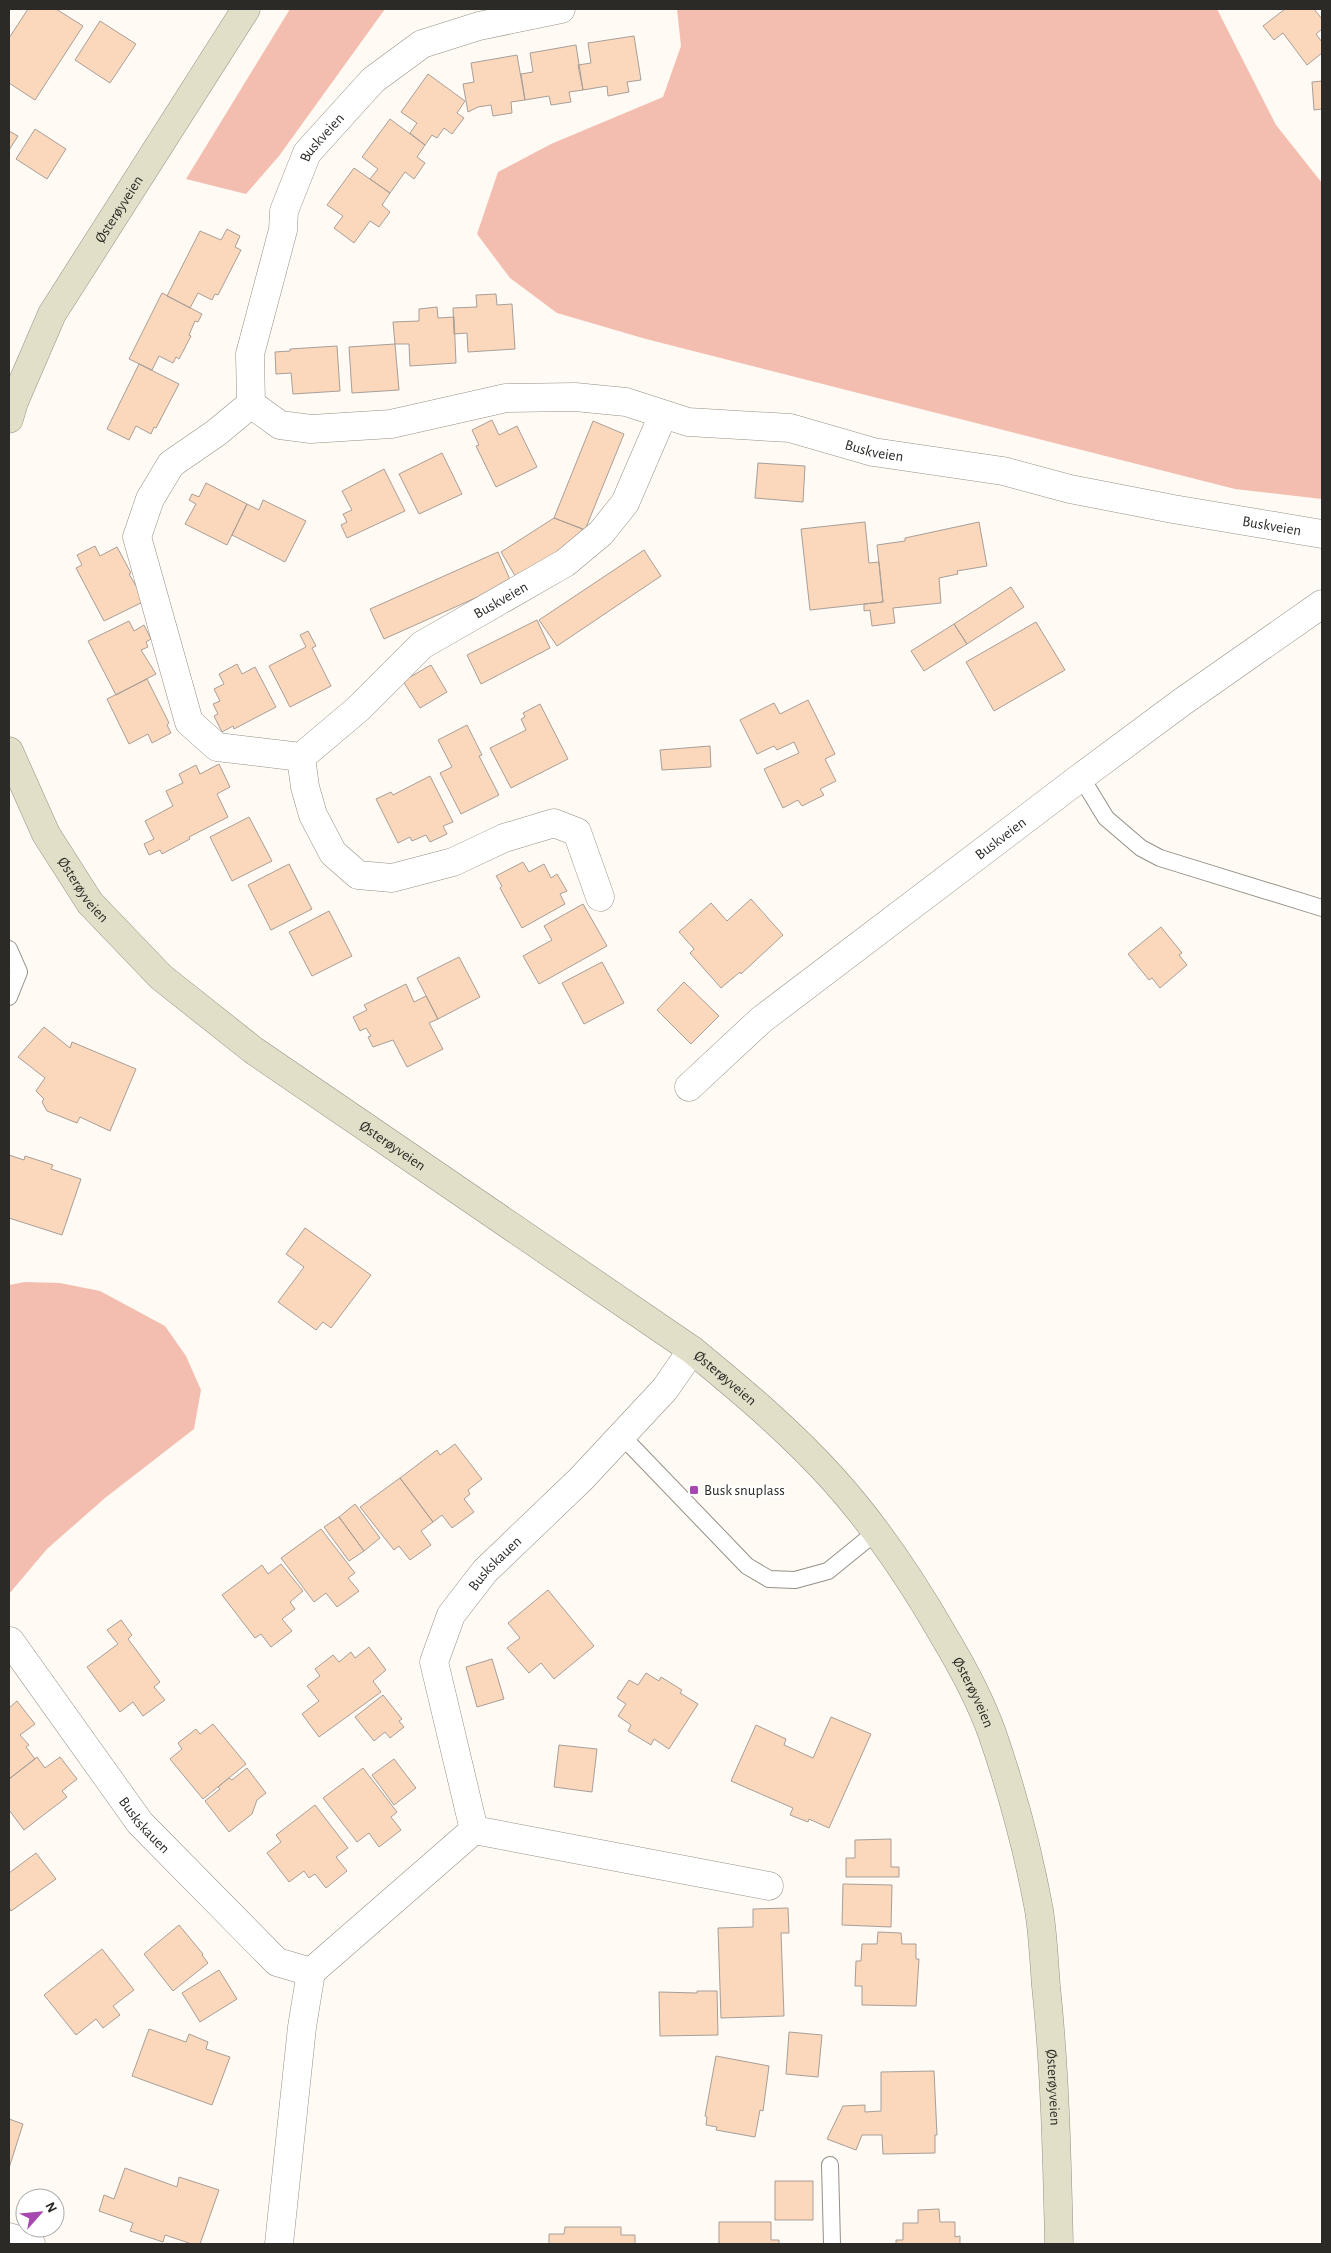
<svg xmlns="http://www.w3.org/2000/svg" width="1331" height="2253" viewBox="0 0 1331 2253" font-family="'Alegreya Sans',sans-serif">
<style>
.green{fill:#f3beb0}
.building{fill:#fbd7bc;stroke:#a89f98}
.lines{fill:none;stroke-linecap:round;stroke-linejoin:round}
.lane-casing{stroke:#959087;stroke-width:18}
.street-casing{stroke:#959087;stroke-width:29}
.secondary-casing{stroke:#959087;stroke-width:29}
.lane{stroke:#fff;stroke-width:16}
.street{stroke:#fff;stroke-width:28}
.secondary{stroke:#e1dfc7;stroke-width:28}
.poi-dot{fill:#a748b0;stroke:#fff;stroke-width:2}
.labels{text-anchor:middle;stroke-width:4;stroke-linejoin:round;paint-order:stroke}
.street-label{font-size:15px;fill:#2c2a27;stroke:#fff}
.poi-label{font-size:15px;fill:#2c2a27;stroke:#fff;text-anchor:start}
</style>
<rect width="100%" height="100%" fill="#fffaf3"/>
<!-- green -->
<path class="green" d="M290,9H385L279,156L246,194L186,179Z
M677,9H1217L1276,125L1322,183V499L1235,489L646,339L557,313L510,278L477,234L498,172L551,144L663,97L681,46Z
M25,1282L60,1283L100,1291L165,1326L186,1356L201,1390L194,1429L105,1498L47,1549L9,1594V1285Z"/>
<!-- building -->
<path class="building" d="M28,9H56L83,26L35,100L9,83V38Z
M1285,9H1314L1322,19V29L1316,34L1322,42V53L1307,65L1283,33L1274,40L1263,26Z
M100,21L136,44L110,83L75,60Z
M634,36L641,80L627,82L629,92L608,96L607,86L583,90L578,65L591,63L588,43Z
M576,45L583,90L569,92L571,102L551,105L549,96L525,100L521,74L533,72L530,53Z
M517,55L525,100L511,102L512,113L493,116L491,105L478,107L468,112L463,84L474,82L471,63Z
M428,74L465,101L457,113L464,118L452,134L444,128L437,138L432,135L425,145L410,133L417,123L401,112Z
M1322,81V109L1314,110L1312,82Z
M390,119L425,145L417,157L425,163L414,179L405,172L390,193L370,179L378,169L362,157Z
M35,129L66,149L47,179L16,159Z
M9,131L18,136L9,150Z
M354,168L390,193L382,205L390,212L379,227L370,221L354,243L334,228L343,216L327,205Z
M227,229L240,236L235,247L241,250L218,295L215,294L212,300L198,293L190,308L167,296L200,231L221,240Z
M162,293L202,314L198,322L195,321L189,335L191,336L179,359L176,357L173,363L159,356L152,370L129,359Z
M496,294L497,305L512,304L515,349L468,352L467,333L454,334L453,308L477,307L476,295Z
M437,307L438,318L454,317L456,363L410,366L409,344H395L393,322L419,321V309Z
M395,344L399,390L352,393L349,347Z
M337,346L340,391L293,394L291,373L276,374L275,352L290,351V349Z
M139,364L179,384L156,428L154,427L151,434L136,426L129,440L107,429Z
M492,420L499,435L517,426L537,467L496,487L476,446L479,445L472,430Z
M593,421L624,434L585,530L554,518Z
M442,453L462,494L419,514L399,474Z
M758,463L805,466L803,502L755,498Z
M384,469L405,511L347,538L341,525L347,522L343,514L352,510L342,491Z
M206,483L247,504L227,545L185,524L196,504L189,500L192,494L199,497Z
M263,500L306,521L285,562L232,535L247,504L259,510Z
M554,518L583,529L570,545L517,579L501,552Z
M865,522L869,563L879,562L883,602L810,610L801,529Z
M979,522L987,566L957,571L958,574L939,578L941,603L893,608L895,623L872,626L870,610L864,611V604L883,602L877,545L905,541V538Z
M95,546L100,556L117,547L131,573L129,574L145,601L104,621L76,568L82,565L77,555Z
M644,550L661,576L557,646L539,620Z
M498,552L511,582L384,639L370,609Z
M1011,587L1024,607L967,644L954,624Z
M537,620L550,648L481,684L467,655Z
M129,621L134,631L144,625L151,639L146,642L148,647L141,650L156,674L116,695L88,641Z
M1036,622L1065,670L994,711L966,662Z
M954,624L967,644L924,671L911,651Z
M308,631L316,646L312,648L331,686L290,707L269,666L306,647L300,635Z
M237,664L242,674L255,667L276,707L234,729L233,726L222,732L214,716L218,714L213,704L220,701L214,689L224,684L219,674Z
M431,665L447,692L420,708L403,681Z
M147,679L169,723L167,725L171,733L152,743L148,734L129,744L107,699Z
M808,700L835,754L825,759L836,781L820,789L824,795L802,806L798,800L783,808L764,769L799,753L794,742L777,750L774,746L757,754L740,720L774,703L780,714Z
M540,704L568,759L511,788L490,748L526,730L521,719L525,717L523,713Z
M467,725L482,755L479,756L499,795L461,814L440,773L452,767L438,740Z
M710,746L711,767L662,770L660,750Z
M219,764L230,787L217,794L228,817L189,837L190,839L162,854L160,850L149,855L144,844L154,839L145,821L173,806L166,791L183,783L179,774L196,765L200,774Z
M430,776L453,822L443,826L447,834L430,842L426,835L412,841L410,837L398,843L376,799L391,792L393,795Z
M249,817L272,861L232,881L210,837Z
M523,862L529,872L544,864L551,878L557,874L567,891L560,894L565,904L522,928L500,888L502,886L496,876Z
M289,864L312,909L271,930L248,885Z
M751,899L783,935L741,974L740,972L721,988L690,953L694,949L679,932L711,903L727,921Z
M583,904L607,946L539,984L523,956L552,940L544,926Z
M329,911L352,956L312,976L289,932Z
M1161,927L1182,953L1179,955L1187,965L1160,988L1152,978L1149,980L1128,954Z
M459,957L480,997L438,1019L417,978Z
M602,962L624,1003L584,1024L562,983Z
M684,982L719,1016L691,1044L657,1010Z
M406,984L414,1002L426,996L438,1019L429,1023L443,1049L407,1067L393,1040L373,1047L368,1037L371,1036L366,1028L360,1031L353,1017L367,1010L364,1005Z
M44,1027L70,1048L72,1042L136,1069L110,1131L80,1117L77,1123L47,1111L42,1102L44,1099L36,1091L45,1078L18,1057Z
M9,1155L24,1160L25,1156L53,1165L51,1169L81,1179L62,1235L9,1218Z
M305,1228L371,1275L331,1328L323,1322L316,1330L278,1302L304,1267L286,1254Z
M455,1444L482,1479L468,1490L470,1494L464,1499L474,1512L452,1528L442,1515L433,1522L400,1478L437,1450L440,1455Z
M400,1478L433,1522L421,1531L431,1545L410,1560L399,1546L394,1550L360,1507Z
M355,1504L380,1538L364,1551L339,1517Z
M339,1517L364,1551L349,1561L324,1527Z
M321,1529L355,1573L348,1578L359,1591L337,1607L326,1593L314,1602L281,1558Z
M281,1564L303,1591L290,1602L295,1609L282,1619L292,1631L271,1647L261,1634L255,1638L222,1595L262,1565L268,1574Z
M548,1590L594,1646L554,1679L541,1663L529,1673L507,1648L520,1638L508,1623Z
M121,1620L132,1635L128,1639L160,1682L154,1687L165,1700L143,1716L133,1702L120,1712L87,1667L118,1644L107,1630Z
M369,1647L386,1670L373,1681L381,1692L319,1737L302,1714L319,1701L307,1686L320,1676L315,1669L333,1655L339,1662L351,1652L355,1658Z
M492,1659L504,1699L477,1707L466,1667Z
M646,1673L659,1681L661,1677L682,1690L680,1693L698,1704L669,1749L654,1739L651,1745L628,1731L631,1725L618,1716L626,1704L617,1698L629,1680L638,1685Z
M383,1695L402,1719L399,1721L404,1727L390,1738L385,1732L374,1741L355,1717Z
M17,1701L35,1724L20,1735L29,1745L26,1747L35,1759L9,1779V1708Z
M831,1717L871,1734L829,1828L809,1819L808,1822L790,1815L793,1808L731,1781L756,1725L786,1739L784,1745L813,1758Z
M213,1724L246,1764L203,1799L170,1759L182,1749L178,1743L196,1729L200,1734Z
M559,1745L597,1749L592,1792L554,1787Z
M37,1757L45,1768L60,1757L77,1779L62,1791L67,1797L24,1830L9,1810V1779Z
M394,1759L416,1788L394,1805L372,1775Z
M247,1768L266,1793L257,1800L252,1814L229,1832L205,1801L220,1789L218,1787L229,1778L232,1780Z
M363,1768L397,1812L391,1817L401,1830L379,1847L369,1833L357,1842L323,1798Z
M315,1805L348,1848L336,1857L347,1871L326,1888L315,1874L309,1878L304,1871L289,1882L267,1853L281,1842L276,1835Z
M891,1839V1867H899V1877H846V1858H855V1840Z
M36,1853L56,1879L11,1911L9,1907V1873Z
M843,1884L892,1885L891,1927L842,1925Z
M788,1908L789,1933H781L784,2016L721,2018L718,1928L753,1927V1909Z
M179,1925L203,1954L202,1955L208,1963L173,1991L144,1954Z
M878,1932L901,1933L902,1944H916V1959H919L916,2006L862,2005V1986H855L856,1961H861L862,1944H877Z
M102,1949L134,1990L113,2006L120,2015L103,2028L96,2019L76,2035L44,1995Z
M219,1970L237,1999L200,2022L182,1993Z
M697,1991H717L718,2035L660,2036L659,1992L697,1993Z
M149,2029L186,2042L189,2034L208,2042L206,2049L230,2057L212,2105L132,2076Z
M789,2032L822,2035L818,2077L786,2074Z
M716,2056L769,2066L763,2111L760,2110L755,2137L716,2130L717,2127L706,2125L707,2117L705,2116Z
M934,2071L937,2135H935V2153L883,2154L882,2135H862L856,2150L827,2139L843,2106L865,2105V2112L881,2111V2072Z
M9,2119L23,2124L9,2168Z
M125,2168L177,2187L179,2177L219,2190L200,2244H192L165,2235L163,2242L130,2231L133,2223L99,2211L104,2195L114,2199Z
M775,2181H813V2220H775Z
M939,2209L940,2222H955V2237L960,2236V2244H896V2240H903V2223H918V2210Z
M719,2222H771V2240H779V2244H716L719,2243Z
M565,2227H621V2235H635V2244H549V2234H564Z"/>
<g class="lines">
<!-- lane casing -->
<g class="lane-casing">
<path id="lane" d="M1081,777L1106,818L1141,848L1160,858L1322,908
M9,949L19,972L9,997
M621,1435L747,1566L769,1579L795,1580L828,1571L876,1532
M830,2165L832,2244"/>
</g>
<!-- street casing -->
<g class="street-casing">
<g id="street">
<path id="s1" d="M251,404L280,425L311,429L391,424L506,398L575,397L626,402L688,422L790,428L873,452L1003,471L1070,489L1173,509L1322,534"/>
<path id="s2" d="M251,404L216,433L171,464L150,499L137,537L189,722L217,747L301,757L358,709L422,645L565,563L601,533L625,503L663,415"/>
<path id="s3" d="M251,404L250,354L283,230L284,211L307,153L373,80L422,44L479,26L561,9"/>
<path d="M301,757L305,787L313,815L333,853L358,875L392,878L453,862L504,838L554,823L577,832L600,897"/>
<path id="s4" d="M689,1087L761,1020L1081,777L1182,702L1322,604"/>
<path id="s5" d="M10,1641L140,1823L277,1962L311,1972L474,1830L434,1662L451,1615L485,1571L581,1479L665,1389L692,1350"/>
<path d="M474,1830L769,1886"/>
<path d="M9,2237L31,2244"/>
<path d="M279,2244L302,2027L311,1972"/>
</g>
</g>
<!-- secondary casing -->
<g class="secondary-casing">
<g id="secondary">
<path id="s6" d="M9,419L14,402L52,314L246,9"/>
<path id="s7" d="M9,751L46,834L90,903L161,977L253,1050L692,1350C742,1391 791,1432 834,1480C877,1528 913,1582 945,1638C963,1668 980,1700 992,1733C1012,1791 1028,1850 1039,1910C1043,1935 1044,1961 1046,1986C1055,2071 1057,2158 1059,2244"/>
</g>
</g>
<!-- lane -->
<use href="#lane" class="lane"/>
<!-- street -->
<use href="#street" class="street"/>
<!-- secondary -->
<use href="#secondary" class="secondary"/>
</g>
<!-- markers -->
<rect class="poi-dot" x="689" y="1485" width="10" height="10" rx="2.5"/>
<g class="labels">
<!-- street labels -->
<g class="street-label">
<text dy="5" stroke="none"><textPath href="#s3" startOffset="281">Buskveien</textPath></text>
<text dy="5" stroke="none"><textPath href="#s6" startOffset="238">Østerøyveien</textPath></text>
<text dy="5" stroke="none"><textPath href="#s1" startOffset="640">Buskveien</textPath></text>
<text dy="5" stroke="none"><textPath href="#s1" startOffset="1045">Buskveien</textPath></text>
<text dy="5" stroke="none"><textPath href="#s2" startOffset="751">Buskveien</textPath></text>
<text dy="5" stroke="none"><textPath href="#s4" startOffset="399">Buskveien</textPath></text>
<text dy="5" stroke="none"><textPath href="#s7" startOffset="158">Østerøyveien</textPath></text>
<text dy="5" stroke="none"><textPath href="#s7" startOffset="562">Østerøyveien</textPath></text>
<text dy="5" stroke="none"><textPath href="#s7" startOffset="968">Østerøyveien</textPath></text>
<text dy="5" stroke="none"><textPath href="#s5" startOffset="961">Buskskauen</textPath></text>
<text dy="5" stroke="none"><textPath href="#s7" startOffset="1372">Østerøyveien</textPath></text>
<text dy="5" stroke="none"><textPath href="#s5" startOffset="228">Buskskauen</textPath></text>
<text dy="5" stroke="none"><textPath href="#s7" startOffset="1778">Østerøyveien</textPath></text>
</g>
<!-- poi labels -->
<g class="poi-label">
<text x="704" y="1495">Busk snuplass</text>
</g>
</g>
<!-- border -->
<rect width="1331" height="2253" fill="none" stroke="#2c2a27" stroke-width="20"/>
<!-- north arrow -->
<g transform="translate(40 2213) rotate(63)"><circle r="24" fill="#ffffff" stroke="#abaaa9"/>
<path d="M0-4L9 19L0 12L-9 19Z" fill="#a748b0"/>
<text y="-8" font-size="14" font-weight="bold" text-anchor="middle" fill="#2c2a27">N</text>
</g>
</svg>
